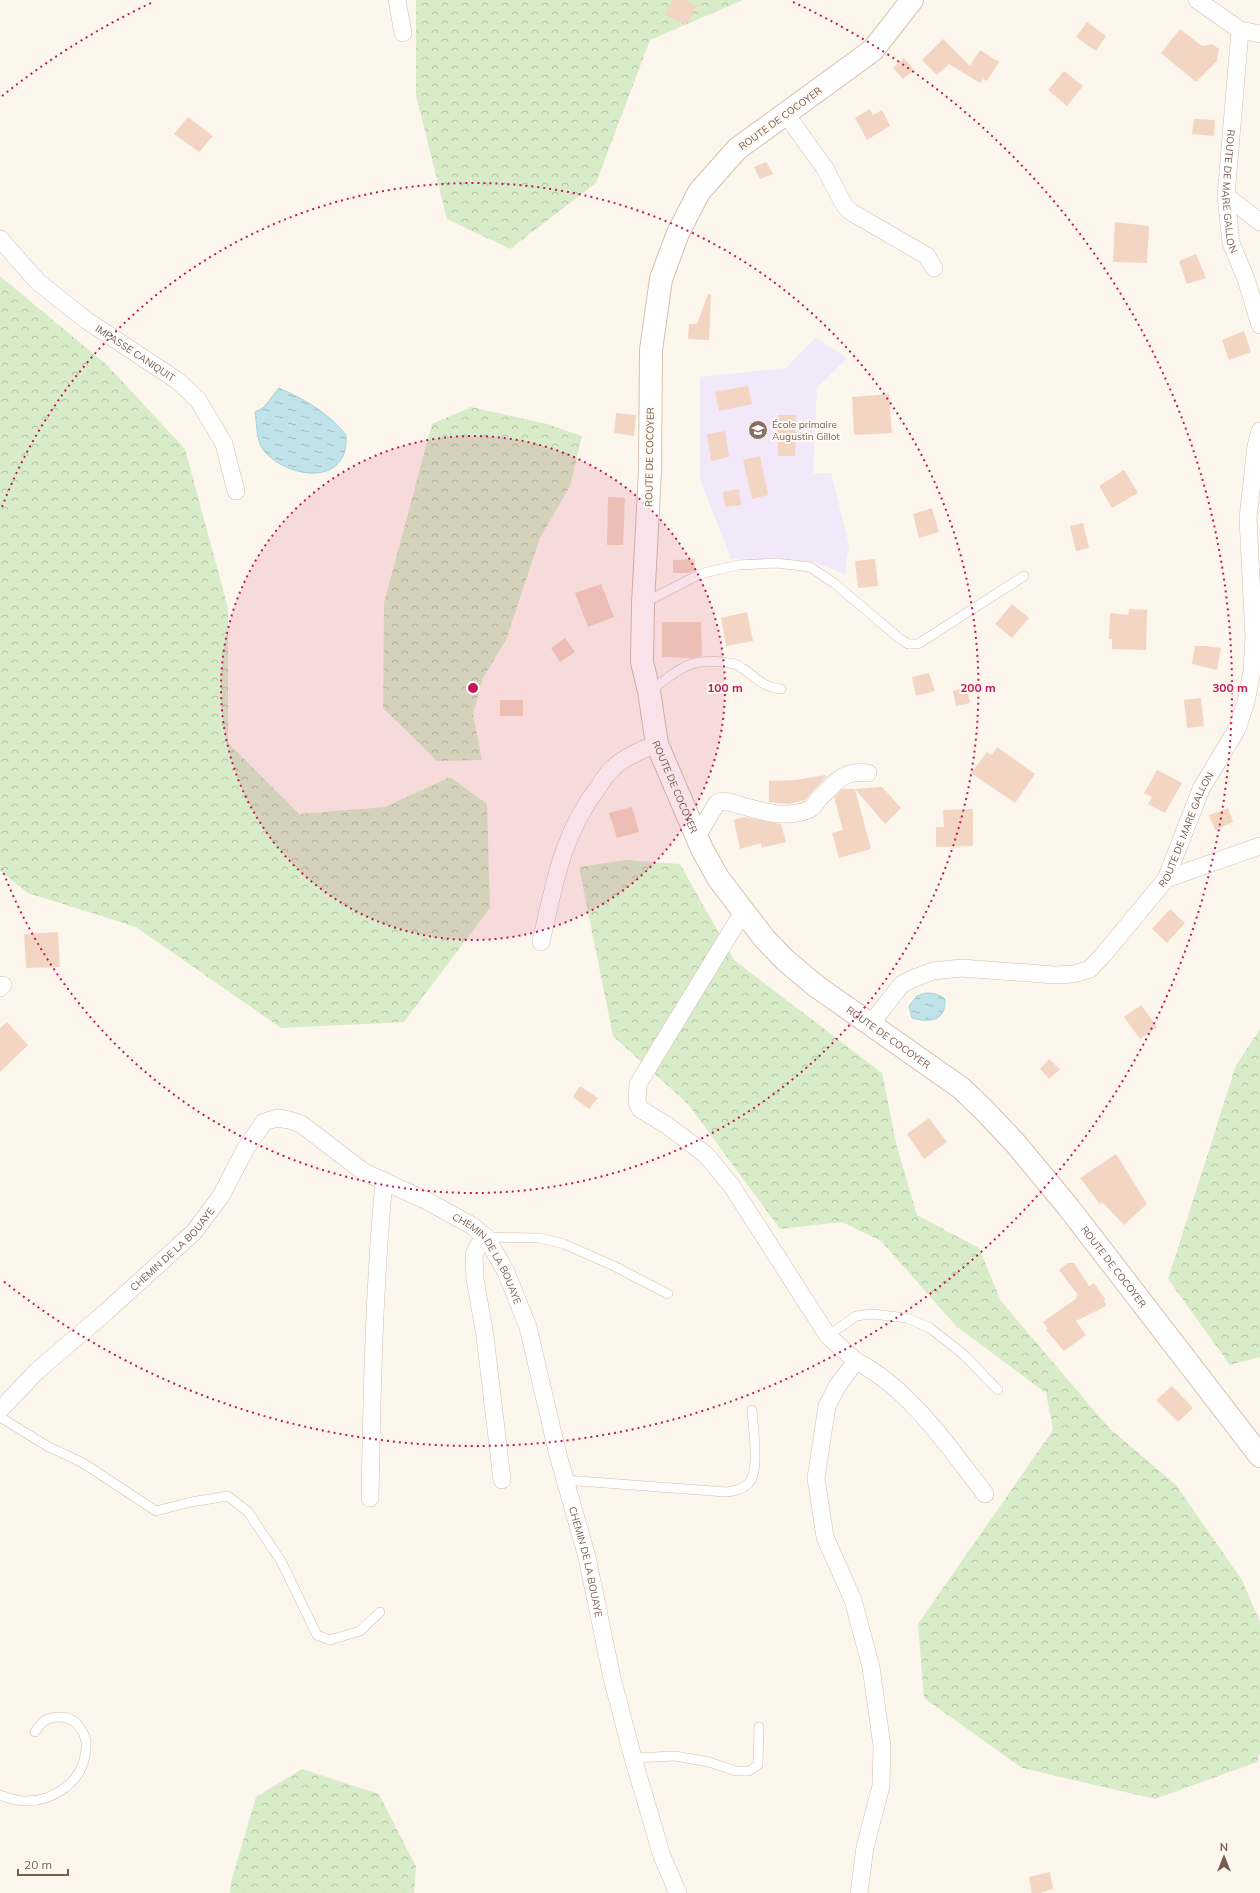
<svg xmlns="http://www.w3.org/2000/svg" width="1260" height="1893" viewBox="0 0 1260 1893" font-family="Mulish,sans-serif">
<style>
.education{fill:#f3e8fa}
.forest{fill:url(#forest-crowns)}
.water{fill:url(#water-ripples);stroke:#a5d3da}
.building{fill:#f3d5c3}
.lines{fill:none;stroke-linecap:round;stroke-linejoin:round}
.service-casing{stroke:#d1beb0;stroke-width:10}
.minor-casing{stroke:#d1beb0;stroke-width:18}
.secondary-casing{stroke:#d6c0b0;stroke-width:24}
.service{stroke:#fff;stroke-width:9}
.minor{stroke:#fff;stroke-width:17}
.secondary{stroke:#fff;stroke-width:22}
.ring{fill:none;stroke:#c2185b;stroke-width:2;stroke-dasharray:2 4}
.labels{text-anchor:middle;stroke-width:4;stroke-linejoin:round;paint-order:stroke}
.street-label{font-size:10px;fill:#7a5c4d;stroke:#fffaf3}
.education-label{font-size:10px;fill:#785e54;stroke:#fffaf3;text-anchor:start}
.centre{fill:#c2185b;stroke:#fffaf3;stroke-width:2}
.ring-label{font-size:12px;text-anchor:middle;font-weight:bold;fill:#c2185b;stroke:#fffaf3;stroke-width:4;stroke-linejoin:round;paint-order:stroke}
</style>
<defs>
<pattern id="forest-crowns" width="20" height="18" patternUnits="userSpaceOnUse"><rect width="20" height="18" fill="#d8ecc9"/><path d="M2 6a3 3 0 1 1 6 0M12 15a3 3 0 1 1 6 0" fill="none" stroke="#b4c2a5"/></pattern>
<pattern id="water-ripples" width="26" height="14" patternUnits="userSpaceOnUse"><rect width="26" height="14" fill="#bfe3e8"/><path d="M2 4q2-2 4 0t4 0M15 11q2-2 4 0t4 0" fill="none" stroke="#a0bbbe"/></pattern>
</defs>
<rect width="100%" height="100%" fill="#fdf6ec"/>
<!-- education -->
<path class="education" d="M816,337L847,358L817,388L813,473H831L849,545L845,574L813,562L731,559L700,479V377L786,368Z"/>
<!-- forest -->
<path class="forest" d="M416,0H743L650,40L596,183L510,249L447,219L416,95Z
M0,276L108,366L185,449L228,608V743L299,814L385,807L450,777L487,804L490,908L404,1022L281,1028L136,927L28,893L0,871Z
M471,407L547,424L582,436L570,486L540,538L506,640L483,678L473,714L482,760L437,761L383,708L384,603L432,424Z
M625,860L680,864L734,960L882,1073L897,1147L917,1215L979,1248L1001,1301L1109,1428L1176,1485L1242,1580L1260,1622V1753L1257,1762L1155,1799L1022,1768L924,1698L918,1624L1053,1430L1046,1393L956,1326L881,1241L842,1222L780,1229L688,1104L613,1036L579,867Z
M1260,1029V1357L1230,1365L1168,1279L1236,1065Z
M302,1769L379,1794L416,1867L414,1893H230L231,1882L256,1797Z"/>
<!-- water -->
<path class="water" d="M279,388C304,399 329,413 346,435C350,487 288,479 264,451C256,442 257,423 255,412L264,407Z
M926,993C933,993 939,994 945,999C946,1021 930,1023 912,1018L909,1006L917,996Z"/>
<!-- building -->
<path class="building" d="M672,0H685L697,6L686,25L665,15Z
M1087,22L1106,36L1096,51L1076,37Z
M1180,29L1202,46L1212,44L1219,49L1217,61L1196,82L1161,53Z
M943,39L970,66L980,50L999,62L987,81L983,79L980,83L949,64L937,75L922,60Z
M904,58L914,70L903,79L893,68Z
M1064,71L1083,86L1067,106L1048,90Z
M870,109L873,115L882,110L890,126L867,140L855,118Z
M188,117L213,136L199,152L174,134Z
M1194,119L1215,120L1214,136L1192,134Z
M766,162L773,174L760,179L754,167Z
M1115,222L1149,226L1147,263L1113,262Z
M1196,254L1206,278L1187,284L1179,261Z
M708,294L711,295L709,340L688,339L689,324H697Z
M1244,331L1251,352L1229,360L1222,340Z
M748,386L752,404L719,411L715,392Z
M889,394L892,433L854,435L852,397Z
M616,413L636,415L634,436L614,433Z
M778,415H796L795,456H778Z
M725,431L729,457L711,461L707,434Z
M760,456L768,495L752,499L743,460Z
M1124,470L1138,493L1112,508L1099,486Z
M739,489L741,505L725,507L723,492Z
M608,497L625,498L623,545H607Z
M932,508L939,532L919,538L913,514Z
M1083,523L1089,548L1076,551L1070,526Z
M695,559V570L688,573H673V560Z
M875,559L878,586L858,588L855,561Z
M601,584L614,617L588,627L575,593Z
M1012,604L1029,618L1012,638L995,624Z
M1129,609L1147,610L1146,650L1112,649V639H1109L1110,613L1128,615Z
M747,612L753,641L726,646L721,618Z
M662,622H701L702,656L693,658L662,657Z
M565,638L575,652L560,662L551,648Z
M1195,646H1206L1221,648L1217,670L1192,664Z
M929,673L935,691L916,696L912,677Z
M967,688L970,703L956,706L953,691Z
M1201,698L1204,726L1187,728L1184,700Z
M500,700H523V716H500Z
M997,747L1035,774L1015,803L971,773L987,752L992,755Z
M1157,770L1182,783L1165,813L1148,804L1152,797L1144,793Z
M826,775V777L805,800L789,804L769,802V781L795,780Z
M882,787L901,808L885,824L855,789Z
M842,789H855L871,849L839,858L832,833L843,830L834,797Z
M632,807L639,832L617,838L609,813Z
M1228,808L1233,822L1215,830L1209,815Z
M973,809V846L936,847V827H944L943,810Z
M744,817L781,824L786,842L762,848L761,843L740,849L734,820Z
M1170,909L1185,923L1167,943L1152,929Z
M58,932L60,967L26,968L24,934Z
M1141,1005L1157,1027L1140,1039L1124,1017Z
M7,1022L28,1045L0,1072V1028Z
M1049,1059L1060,1069L1049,1079L1040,1069Z
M580,1086L598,1098L589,1109L573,1097Z
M929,1118L947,1142L924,1159L907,1134Z
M1116,1154L1147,1204L1124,1225L1102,1202L1100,1204L1080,1178Z
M1068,1263H1074L1089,1286L1094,1283L1105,1299L1104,1301L1106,1306L1076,1321L1086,1335L1064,1351L1046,1330L1048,1329L1043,1322L1077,1298L1076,1296L1078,1295L1059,1270Z
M1172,1386L1193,1408L1178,1422L1156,1400Z
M1050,1872L1053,1889L1040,1893H1032L1029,1877Z"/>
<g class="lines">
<!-- service casing -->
<g class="service-casing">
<path id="service" d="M644,603L700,574L738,565L776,563L810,567L834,583L899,638L908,644H918L1024,576
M650,691C676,672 687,658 721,662C729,663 736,663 742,668C757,678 762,687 781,689
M486,1237L539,1238L564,1244L614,1266L668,1294
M828,1336L856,1316L872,1314L907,1318L930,1328L963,1354L998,1390
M0,1417L47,1446L83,1463L156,1511L191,1502L228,1496L248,1512L281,1561L317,1635L330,1640L360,1631L380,1612
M565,1480L726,1492C734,1491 742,1490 749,1483C760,1471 753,1427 752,1410
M633,1758L675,1756L709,1762L736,1771H749L758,1765L759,1727
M0,1795C7,1797 16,1801 24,1801C51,1802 80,1784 85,1756C87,1745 87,1737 80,1728C75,1720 68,1717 59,1717C47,1717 41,1722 35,1732"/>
</g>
<!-- minor casing -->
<g class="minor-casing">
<g id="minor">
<path d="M397,0L403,33"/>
<path d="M1197,0L1240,30L1260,34"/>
<path id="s1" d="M1240,30L1226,196L1231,243L1246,279L1260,325"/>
<path d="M786,114L826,170L844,205L851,212L927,256L934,268"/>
<path d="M1226,196L1260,222"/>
<path id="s2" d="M0,239L38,282L86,320L178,381L198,400L224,444L236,491"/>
<path d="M696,838L717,803L722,801L729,802C755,809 784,821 810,809C813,807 816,803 818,800C835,783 841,770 868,773"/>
<path d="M1166,879L1260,846"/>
<path d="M743,912L638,1084L637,1102L640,1109L668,1126L706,1155L731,1185L828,1336L856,1361L838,1385L827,1406L816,1478L825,1537L853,1600L871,1667L882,1746L881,1786L865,1847L859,1893"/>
<path d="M541,942C554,885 562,834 599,786C603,780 607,773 612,769C624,757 641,750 657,744"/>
<path d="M0,988L3,985"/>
<path id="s3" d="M870,1025L901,985L912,979L933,971L961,968L1055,975L1074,974L1090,969L1104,954L1166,879L1201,789L1237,729L1246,702L1252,671L1254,638L1248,518L1256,446L1260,431"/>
<path d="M486,1237L478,1246L474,1255L475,1279L485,1336L502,1480"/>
<path d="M856,1361C910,1389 949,1447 985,1494"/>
<path id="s4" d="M0,1410L37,1371L106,1312L194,1232L221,1196L246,1148L264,1122L277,1118L289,1120L301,1124L364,1172L427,1201L471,1225L486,1237L506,1272L528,1327L558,1455L587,1557L612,1678L633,1758L662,1856L678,1893"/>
<path d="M370,1498C372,1392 374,1287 384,1181"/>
</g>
</g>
<!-- secondary casing -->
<g class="secondary-casing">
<g id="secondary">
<path id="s5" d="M912,0L873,50L737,149L699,192L678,233L661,279L651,350L650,471L643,604L642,662L649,691L657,744L702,849L718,878L764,938L785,960L816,986L961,1088L985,1111L1016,1144L1069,1208L1260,1456"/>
</g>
</g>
<!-- service -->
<use href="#service" class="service"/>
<!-- minor -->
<use href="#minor" class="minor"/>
<!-- secondary -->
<use href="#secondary" class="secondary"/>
</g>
<!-- distance rings -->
<circle cx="473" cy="688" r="252" fill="#c2185b" fill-opacity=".12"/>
<g class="ring">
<circle cx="473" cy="688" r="252"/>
<path d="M2 507A505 505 0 1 1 2 869"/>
<path d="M2 96A757 757 0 0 1 153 2M793 2A757 757 0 1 1 2 1280"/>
</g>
<!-- icons -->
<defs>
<g id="school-disc" transform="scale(1)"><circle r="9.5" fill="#8d6e63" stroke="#fffaf3"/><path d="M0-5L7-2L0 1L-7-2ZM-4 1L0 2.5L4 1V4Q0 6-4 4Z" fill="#fff"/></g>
</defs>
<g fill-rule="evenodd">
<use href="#school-disc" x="758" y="430"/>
</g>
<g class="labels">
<!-- street labels -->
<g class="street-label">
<text transform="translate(780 118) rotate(-36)" y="4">ROUTE DE COCOYER</text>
<text dy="4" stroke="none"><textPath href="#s1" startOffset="162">ROUTE DE MARE GALLON</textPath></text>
<text dy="4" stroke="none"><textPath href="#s2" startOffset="178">IMPASSE CANIQUIT</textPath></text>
<text transform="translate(649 457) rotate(-89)" y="4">ROUTE DE COCOYER</text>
<text dy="4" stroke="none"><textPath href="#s5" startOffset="898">ROUTE DE COCOYER</textPath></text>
<text dy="4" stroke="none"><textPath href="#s3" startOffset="415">ROUTE DE MARE GALLON</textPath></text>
<text dy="4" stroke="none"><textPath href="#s5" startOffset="1234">ROUTE DE COCOYER</textPath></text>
<text dy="4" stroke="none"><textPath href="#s4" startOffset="236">CHEMIN DE LA BOUAYE</textPath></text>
<text dy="4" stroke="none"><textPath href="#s4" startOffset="668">CHEMIN DE LA BOUAYE</textPath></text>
<text dy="4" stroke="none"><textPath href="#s5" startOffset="1558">ROUTE DE COCOYER</textPath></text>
<text dy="4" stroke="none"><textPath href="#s4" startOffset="992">CHEMIN DE LA BOUAYE</textPath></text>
</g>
<!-- education labels -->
<g class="education-label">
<text x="772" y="428">École primaire<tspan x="772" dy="12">Augustin Gillot</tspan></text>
</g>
</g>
<circle cx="473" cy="688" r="6" class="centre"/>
<g class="ring-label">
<text x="725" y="692">100 m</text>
<text x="978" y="692">200 m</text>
<text x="1230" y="692">300 m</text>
</g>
<!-- north arrow -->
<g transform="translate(1224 1857)" stroke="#fffaf3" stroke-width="3" paint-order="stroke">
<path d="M0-3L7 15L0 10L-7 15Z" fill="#7a5c4d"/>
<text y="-6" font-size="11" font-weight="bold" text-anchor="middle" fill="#7a5c4d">N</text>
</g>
<!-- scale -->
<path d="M18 1869v6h50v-6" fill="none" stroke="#7a5c4d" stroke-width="2"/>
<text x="24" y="1869" font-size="12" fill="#7a5c4d" stroke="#fffaf3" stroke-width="3" paint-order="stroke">20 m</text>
</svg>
